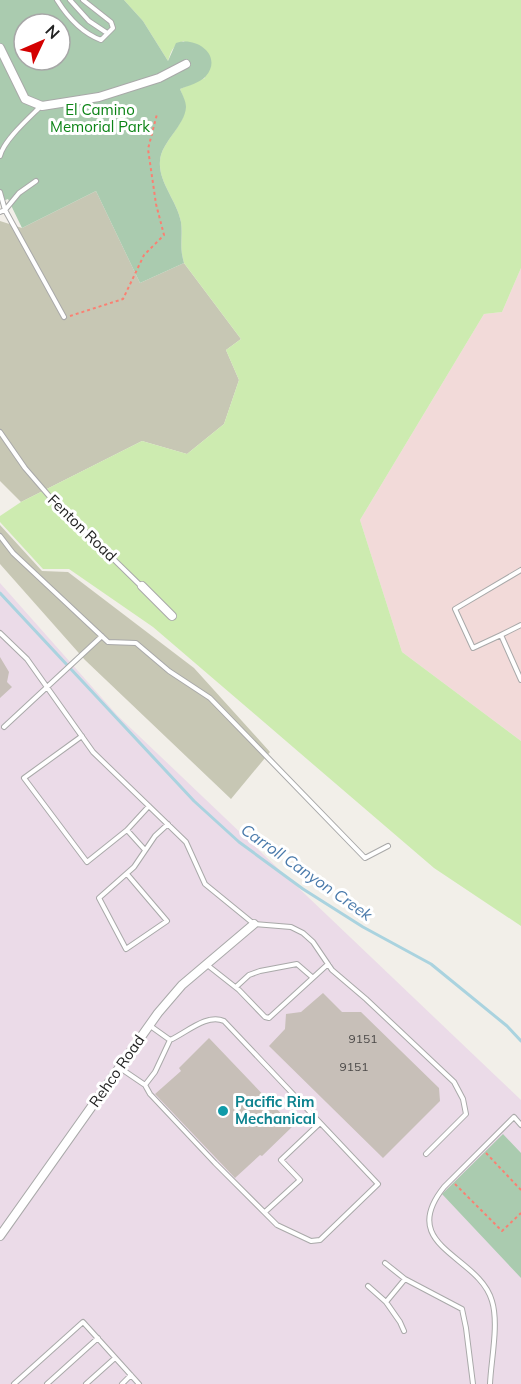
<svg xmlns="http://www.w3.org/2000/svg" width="521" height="1384" viewBox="0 0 521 1384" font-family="Mulish,sans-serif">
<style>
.commercial{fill:#f2dad9}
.industrial{fill:#ebdbe8}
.construction{fill:#c7c7b4}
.grass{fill:#cdebb0}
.cemetery{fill:#aacbaf;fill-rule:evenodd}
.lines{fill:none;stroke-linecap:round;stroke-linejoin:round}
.stream{stroke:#aad3df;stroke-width:3}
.building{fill:#c7bfb8}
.lane-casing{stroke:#a9a9a9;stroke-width:6}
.street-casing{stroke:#a9a9a9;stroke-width:10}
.path{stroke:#fa8072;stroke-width:2;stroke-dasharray:3 3;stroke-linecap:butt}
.lane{stroke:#fff;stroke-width:4}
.street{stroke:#fff;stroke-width:8}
.culture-dot{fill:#0f9aa8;stroke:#fff;stroke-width:2}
.labels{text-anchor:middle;stroke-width:6;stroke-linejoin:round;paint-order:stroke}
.number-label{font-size:12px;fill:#4b4948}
.park-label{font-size:15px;fill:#0c8416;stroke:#fff}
.street-label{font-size:15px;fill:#222;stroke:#fff}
.culture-label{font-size:15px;font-weight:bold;fill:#0d838f;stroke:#fff;text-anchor:start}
.water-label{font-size:16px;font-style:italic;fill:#4a7aab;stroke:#fff}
</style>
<rect width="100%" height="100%" fill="#f2efe9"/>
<!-- commercial -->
<path class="commercial" d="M521,268V741L402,652L360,520L484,314L502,312Z"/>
<!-- industrial -->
<path class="industrial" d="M0,583L117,715L521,1100V1384H0Z"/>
<!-- construction -->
<path class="construction" d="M96,191L140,283L184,263L241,339L226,350L239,380L224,424L187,454L142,441L21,502L0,481V221L22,228Z
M0,525L42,571L68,572L194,668L270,752L231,799L85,660L0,564Z"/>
<!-- grass -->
<path class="grass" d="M124,0H521V268L502,312L484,314L360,520L402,652L521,741V926L434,868L153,627L69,569H43L0,522V516L21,502L142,441L187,454L224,424L239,380L226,350L241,339L184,263C179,246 183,237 181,222C177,201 158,182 160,161C161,142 185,126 185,107C185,101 182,94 180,89L205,78L184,41C173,45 171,51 168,61L143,21Z"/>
<!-- cemetery -->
<path class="cemetery" d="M0,0H124L143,21L168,61L176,43C197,36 223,56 206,76C201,82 188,86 180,89C182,94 186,101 186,107C185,126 161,142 160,161C158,182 177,201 181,222C183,237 179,246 184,263L140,283L96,191L22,228L8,199L0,202ZM24,24H60V60H24Z
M503,1134L521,1153V1278L442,1194Z"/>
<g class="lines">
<!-- stream -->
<path class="stream" d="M0,593L194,801L239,842L303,889L363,927L431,964L507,1026L521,1041"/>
</g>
<!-- building -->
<path class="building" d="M0,657L9,672L7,682L12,687L0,698Z
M323,993L342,1012H361L439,1088L440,1101L383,1158L269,1046L285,1029L286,1014L301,1012Z
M209,1038L293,1126L262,1156L260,1155L235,1178L155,1094L181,1071L179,1068Z"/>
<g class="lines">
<!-- lane casing -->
<g class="lane-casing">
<path id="lane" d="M57,0C67,16 82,33 101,40L113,28L111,22L83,0
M70,0L89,21L107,33
M0,156C4,140 29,118 41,106
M0,192L5,210L64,317
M0,212L5,210L19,193L36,181
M0,432L25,468L50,497L141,586
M0,536L13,553L108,642L136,643L169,671L210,698L365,858L388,846
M521,625L501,635L521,680
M0,633L27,659L93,752L186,842L205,884L254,924L291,927L303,933L313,942L332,970L366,999L454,1082L463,1099L466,1114L426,1154
M501,635L473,648L455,609L521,570
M4,727L102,636
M82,736L24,778L87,862L127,830L149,806
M127,830L145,850
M127,874L167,921L126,949L99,898L134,867L155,836L168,824
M206,964L239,990L265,1017L269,1018L328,964
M236,987L249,975L260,971L297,964L312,977
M120,1068L145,1085L150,1094L215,1163L277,1225L311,1241L320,1240L378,1184L224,1021C207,1013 186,1033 170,1040L149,1025
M145,1085L155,1072L170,1040
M265,1212L300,1180L281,1160L320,1123
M385,1263L405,1279L462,1309L466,1328L473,1384
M368,1286L386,1302L405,1279
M386,1302L400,1322L404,1331
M14,1384L83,1322L139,1384
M47,1384L98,1338
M86,1384L115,1358
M122,1384L131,1375
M490,1384C491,1360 499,1324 492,1301C479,1255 396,1247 444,1187L514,1117L521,1125"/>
</g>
<!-- street casing -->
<g class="street-casing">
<path id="street" d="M0,48L25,99L42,106L99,97L159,78L186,64
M142,586L172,616
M0,1236L158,1013L182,985L254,924"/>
</g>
<!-- path -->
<path class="path" d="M70,316L123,299L144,255L164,235L156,204L148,149L157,114
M486,1153L521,1190
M455,1184L502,1231L521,1213"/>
<!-- lane -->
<use href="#lane" class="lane"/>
<!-- street -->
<use href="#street" class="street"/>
</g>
<!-- markers -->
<circle class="culture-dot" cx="223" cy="1111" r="6"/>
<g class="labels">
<!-- number labels -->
<g class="number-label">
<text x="363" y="1043">9151</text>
<text x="354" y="1071">9151</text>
</g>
<!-- park labels -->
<g class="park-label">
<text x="100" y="115">El Camino<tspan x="100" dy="17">Memorial Park</tspan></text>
</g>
<!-- street labels -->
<g class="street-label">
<text transform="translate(82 528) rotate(44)" y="5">Fenton Road</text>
<text transform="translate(117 1071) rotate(-55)" y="5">Rehco Road</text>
</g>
<!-- culture labels -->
<g class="culture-label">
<text x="235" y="1107">Pacific Rim<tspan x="235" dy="17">Mechanical</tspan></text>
</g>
<!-- water labels -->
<g class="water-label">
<text transform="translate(307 872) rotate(35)" y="6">Carroll Canyon Creek</text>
</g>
</g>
<!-- north arrow -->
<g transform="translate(42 42) rotate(46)"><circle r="28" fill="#ffffff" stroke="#a7a7a7" stroke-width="1.5"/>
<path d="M0-4.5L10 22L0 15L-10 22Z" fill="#d40000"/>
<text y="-9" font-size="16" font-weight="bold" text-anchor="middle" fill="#222222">N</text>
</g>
</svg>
